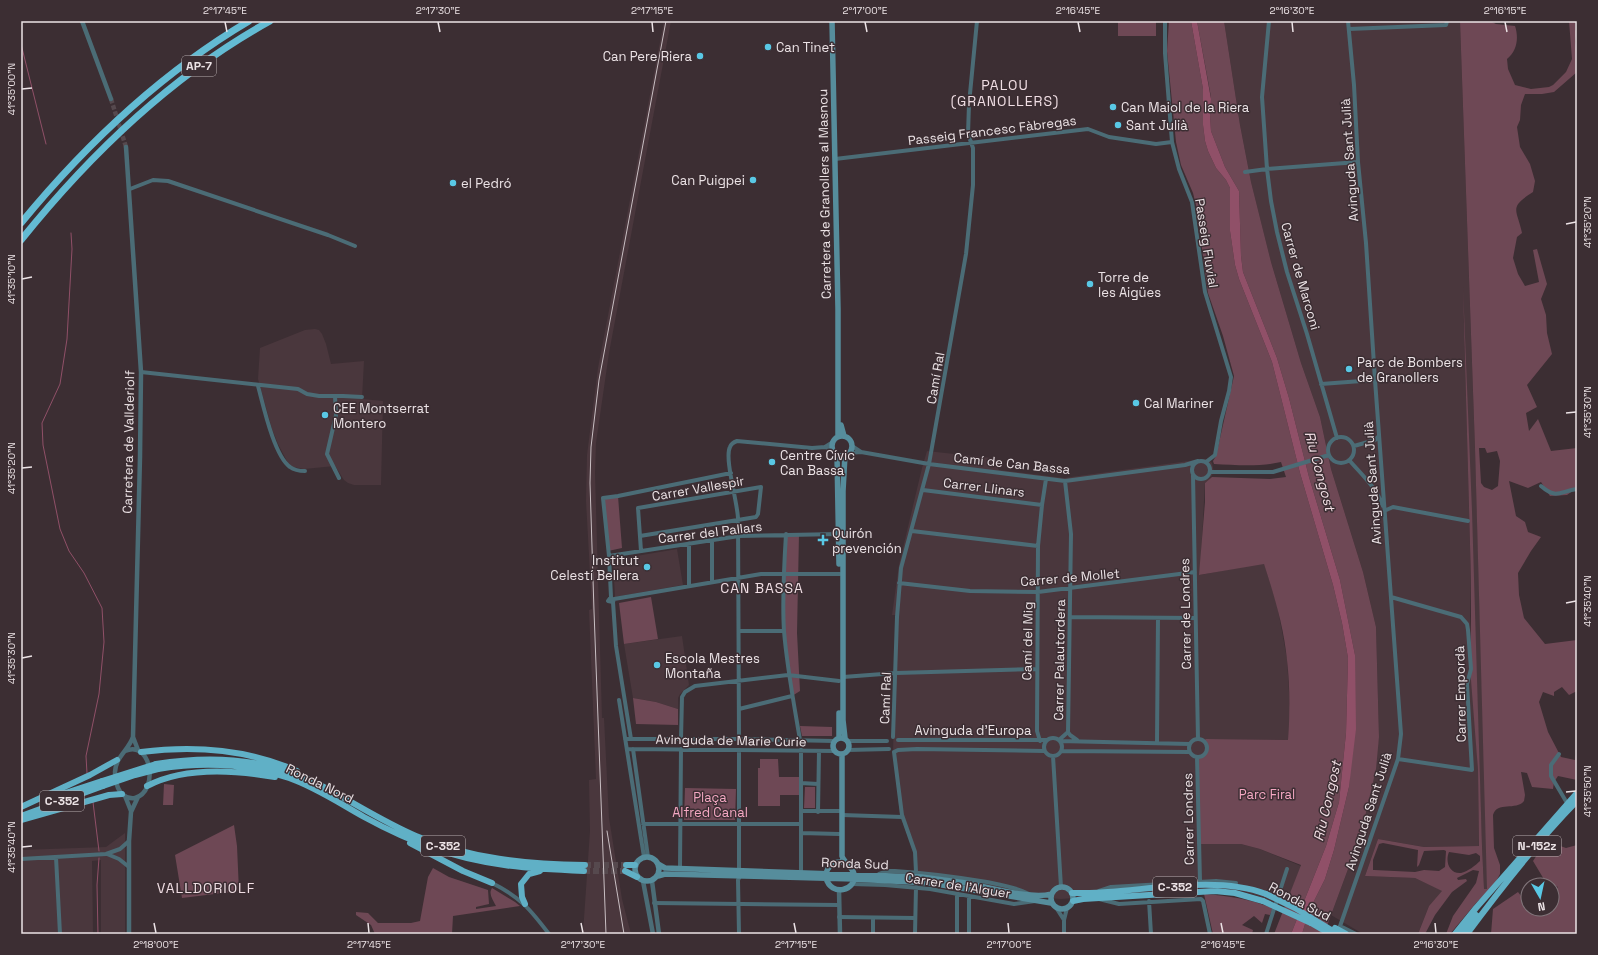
<svg xmlns="http://www.w3.org/2000/svg" width="1598" height="955" viewBox="0 0 1598 955" font-family="'Space Grotesk',sans-serif">
<style>
.built{fill:#4a373d}
.green{fill:#6e4855;fill-rule:evenodd}
.water{fill:#905068}
.lines{fill:none;stroke-linecap:round;stroke-linejoin:round}
.stream{stroke:#905068;stroke-width:1}
.tertiary-tunnel{stroke:#56494e;stroke-width:4.5;stroke-dasharray:4.5 2;stroke-linecap:butt}
.trunk-tunnel{stroke:#56494e;stroke-width:6;stroke-dasharray:6 3;stroke-linecap:butt}
.minor{stroke:#4b6c76;stroke-width:4}
.tertiary{stroke:#4b6c76;stroke-width:4.5}
.secondary{stroke:#568d9c;stroke-width:5.5}
.trunk{stroke:#60b0c6;stroke-width:6}
.motorway{stroke:#63bbd3;stroke-width:7}
.rail{stroke:#c9bfc3;stroke-width:1}
.trunk-bridge{stroke:#60b0c6;stroke-width:6}
.ticks{fill:none;stroke:#ece3e6;stroke-width:1.5}
.poi-dot{fill:#59c8e5;stroke:#3c2e33;stroke-width:1.5}
.labels{text-anchor:middle;stroke-width:3;stroke-linejoin:round;paint-order:stroke}
.shield{fill:#3c2e33;stroke:#b7adb0;stroke-width:1}
.shield-label{font-size:12px;font-weight:bold;fill:#ece3e6}
.poi-label{font-size:13px;fill:#ece3e6;stroke:#3c2e33;text-anchor:start}
.street-label{font-size:13px;fill:#ece3e6;stroke:#3c2e33}
.park-label{font-size:13px;fill:#f5a8c3;stroke:#3c2e33}
.neighbourhood-label{font-size:14px;letter-spacing:1px;fill:#f0dee4;stroke:#3c2e33}
.water-label{font-size:14px;font-style:italic;fill:#f2dee4;stroke:#3c2e33}
.neatline{fill:none;stroke:#ece3e6;stroke-width:1.5}
.ticks-label{font-size:10px;text-anchor:middle;fill:#ece3e6}
</style>
<rect width="100%" height="100%" fill="#3c2e33"/>
<!-- built -->
<path class="built" d="M664,21H671L609,353L596,443L595,473L602,718H604L609,818L622,899L631,934H554L583,933L590,831L589,780L596,779L589,610L592,609L586,501L587,455L598,368Z
M1224,21H1460L1475,448L1488,889H1484L1482,846L1463,287L1471,581L1470,616L1478,770L1479,846L1424,847L1378,839L1365,876L1415,878L1443,891L1429,906L1418,934H1363L1331,915L1361,834L1379,737L1376,627L1363,572L1331,469L1320,417L1301,363L1271,262L1251,182L1240,125Z
M315,329L319,330L322,334L326,344L331,364L364,361L362,399L383,401L381,485H354L348,483L344,480L335,466L304,469L293,467L289,465L278,444L272,429L258,379L260,348L305,330Z
M927,451L991,458L999,470L1064,478L1203,459H1208L1212,463L1214,472L1209,480L1205,483L1200,575L1264,563L1277,605L1282,631L1287,659L1290,708L1288,740L1207,739L1205,752L1197,757V844H1241L1260,849L1301,866L1285,907L1262,897L1241,891L1217,888L1190,889L1061,899L1036,897L916,879V859L900,815L893,754L896,615H892L899,565L922,468Z
M677,549L683,585L615,597L613,560Z
M682,636L689,685L680,694L678,698V709L656,702L633,698L624,644Z
M125,833V934H101V860L92,861L93,934H21V850L106,847Z"/>
<!-- green -->
<path class="green" d="M1118,21H1156V36H1118Z
M1169,21H1191L1203,89V125L1205,141L1208,151L1216,168L1226,180L1230,188V231L1235,265L1239,279L1272,362L1300,473L1333,585L1342,623L1348,658L1346,733L1339,802L1326,846L1291,934H1274L1301,865L1260,849L1241,844H1197V757L1201,756L1205,752L1206,746L1203,741L1206,739L1288,740C1290,713 1290,686 1287,660C1284,627 1274,595 1264,564L1199,575L1205,502V483L1212,477L1270,479L1286,477L1281,462C1259,467 1236,465 1214,464L1213,461L1216,456L1234,376L1223,336L1208,293L1196,205L1193,193L1181,165L1176,142L1167,51Z
M1197,21H1224L1240,125L1251,182L1271,262L1301,363L1320,417L1331,469L1363,572L1376,627L1379,737L1376,769L1361,834L1324,934H1302L1309,911L1325,879L1334,850L1349,787L1355,684V655L1340,580L1309,477L1289,398L1277,358L1243,272L1241,256L1239,191L1225,167L1211,131L1210,116L1211,97Z
M1460,21H1490L1496,24L1515,26C1519,38 1517,51 1507,59L1508,69L1515,85L1531,89L1549,87L1553,85L1566,72L1572,59L1569,21H1575V30L1577,31L1575,41L1577,55V72L1554,92L1542,94H1525L1521,105L1520,120L1517,127L1520,147L1530,164L1535,181L1533,192C1508,208 1517,209 1522,233L1517,237L1513,258L1518,274L1525,286L1539,282L1533,250L1537,249L1547,284L1541,299L1546,315L1547,333L1552,354L1527,385L1537,407L1526,413L1529,431L1538,419L1551,451L1577,448V488L1567,495L1550,496L1541,482L1528,488L1509,481L1516,516L1525,522L1528,532L1541,537L1531,551L1518,573L1519,595L1524,618L1545,644L1577,640V691L1569,695L1562,687L1554,692V696L1543,692L1539,702L1548,732L1561,757L1575,760L1577,748V780L1558,776L1554,782L1553,789L1532,787L1527,773L1521,772L1525,795L1524,801C1516,811 1497,801 1493,815L1494,848L1500,865V874L1493,887L1476,903L1450,934H1446L1453,916L1476,883L1479,871L1473,870L1457,878L1458,880L1466,879L1467,881L1452,892L1435,915L1425,934H1418L1429,906L1442,891L1415,878L1365,876L1378,839L1424,847L1479,846L1478,770L1471,680V581L1463,287L1472,511L1482,846L1484,889H1487L1475,448ZM1479,448H1485L1487,453L1497,451L1500,461L1498,486L1492,490L1484,487L1481,483ZM1383,843L1418,850L1417,867L1419,865L1424,851L1444,850L1446,851L1445,867L1439,871L1424,870L1415,872L1374,870H1373V860L1379,844ZM1449,852L1469,855L1476,853L1480,856V861C1476,865 1467,872 1461,873C1449,874 1445,861 1449,852Z
M618,496L622,548L608,551L603,498Z
M786,534H799L797,633L800,691L792,696L784,631Z
M651,597L658,639L624,644L619,603Z
M633,698L656,702L678,709V725L636,724Z
M800,726L832,727V736H802Z
M760,759H778L779,777H801V795H780V806H758V768H760Z
M164,784L174,785L173,805H163Z
M805,787H815V808H804Z
M685,788L736,789L735,820H684Z
M234,825L237,846L239,891L182,898L175,855Z
M1546,841L1566,848L1577,845V934H1491L1493,909L1518,892L1528,905V909L1532,911L1535,909H1552V894L1558,887L1545,881L1533,861Z
M433,868L449,877L488,890L489,904L476,907V909L496,906C493,900 488,894 492,888L515,902L520,906L453,916L452,934H375L371,925L356,915V912L368,913L378,923H411L420,921L428,877Z
M1204,894C1231,896 1248,899 1273,908L1270,915L1265,914L1262,923L1254,916L1242,925L1253,930L1252,934H1213Z"/>
<!-- water -->
<path class="water" d="M1191,21H1197L1211,99L1210,116L1211,131L1225,167L1239,191L1241,256L1243,272L1277,358L1289,398L1309,477L1340,580L1355,655L1356,729L1349,787L1334,850L1325,879L1309,911L1302,934H1291L1326,846L1339,802L1346,733L1348,658L1342,623L1333,585L1300,473L1272,362L1239,279L1235,265L1230,231V188L1226,180L1216,168L1208,151L1205,141L1203,125V89Z"/>
<g class="lines">
<!-- stream -->
<path class="stream" d="M21,44L46,144
M71,233L72,249L67,339L60,384L42,423L43,445L60,529L69,551L84,573L102,608L104,642L99,694L86,756L87,773
M93,802L99,851
M98,934L97,885L99,858"/>
<!-- tertiary-tunnel -->
<path class="tertiary-tunnel" d="M111,99L126,147"/>
<!-- trunk-tunnel -->
<path class="trunk-tunnel" d="M585,865H626
M584,871H625"/>
<!-- minor -->
<path class="minor" d="M1165,21V53L1172,142L1179,169L1192,202L1205,292L1231,377L1229,391L1221,421L1215,455L1206,462
M1269,21L1262,97L1267,169L1271,201L1277,232L1287,272L1307,334L1337,438
M1349,29L1446,25L1447,21
M835,159L1088,129L1109,137L1156,144L1172,142
M1245,172L1267,169L1358,162
M130,189L153,180L168,181L328,235L355,246
M141,372L298,389L307,394L319,396H343L362,397
M1321,384L1375,380
M258,386C263,404 274,456 290,467C294,470 300,471 305,471
M335,396L336,415L327,454L339,478
M1328 450a13 13 0 1 1 26 0a13 13 0 1 1-26 0Z
M852,446L861,452
M1354,446L1375,440L1379,436
M825,447L833,450
M849,453L861,452L929,464L1065,481L1185,465L1198,461
M1349,460C1362,475 1376,487 1383,506
M1192 470a9 9 0 1 1 18 0a9 9 0 1 1-18 0Z
M1210,472H1273L1329,455
M731,473L618,496L603,498L609,556L611,597L608,601L613,602L614,599L761,574H840
M1193,475L1198,739
M1541,486C1557,500 1560,491 1577,489
M923,490L1042,505
M1384,511L1393,507L1468,521
M912,531L1038,546
M786,534C784,566 782,599 784,631C787,668 794,704 800,740
M640,536L756,517L758,514L761,487L638,508L641,551
M712,540V582
M689,543V586
M609,556L739,536L839,534
M899,583L970,591L1038,592L1195,572
M1391,597L1461,617L1467,624L1468,630L1471,669L1467,684L1472,770L1398,759
M613,602L616,646L631,739
M1070,617L1195,618
M739,631H784
M843,677L896,673L1037,669
M619,700L644,857
M739,709L792,696
M1068,732L1070,735L1077,740
M893,737L897,617L901,568L929,464L966,254L973,185V148L968,134L969,104L977,21
M1044 747a9 9 0 1 1 18 0a9 9 0 1 1-18 0Z
M625,739H739L834,741
M681,739L682,697L685,692L695,686L788,675L839,681
M739,739L738,519C738,504 724,458 730,447C731,444 734,442 737,441L812,448L825,447L833,442
M1189 748a9 9 0 1 1 18 0a9 9 0 1 1-18 0Z
M898,740H1047
M1059,740L1068,732L1071,534L1065,481
M848,741H887
M1040,741L1037,731L1038,546L1042,505L1046,479
M1060,741L1190,744
M1157,743L1158,618
M627,749L835,751
M633,749L648,857
M848,750L889,749
M1061,751L1190,752
M894,752L898,750L917,749L1045,751
M894,752L902,815L915,852L916,872
M1559,754L1551,765V776L1567,803
M1053,756L1061,887
M1197,757L1200,881
M801,783L818,784
M801,811H839
M818,812L819,751
M842,815L902,817
M643,824H801
M801,833L839,834
M107,854L119,859L129,867
M56,857L60,934
M21,859L106,854L120,849L129,841
M680,868L681,749
M739,870V750
M801,872V750
M879,874L888,871H895C926,873 957,877 987,882C1002,885 1016,887 1029,894
M492,883C520,897 530,909 549,934
M852,884L885,885L930,889L1014,904L1035,901
M1099,891L1111,887L1216,881L1236,883
M1099,899L1119,904L1201,899L1203,901L1210,934
M1149,901L1151,934
M654,903L839,905
M1057,909L1064,920
M839,917L915,918
M873,918V934
M1340,926L1356,934
M1338,932L1398,759L1401,734L1375,380L1366,243L1358,162L1354,85L1348,21
M739,934L738,880L740,876
M915,934L916,887
M957,934V894
M969,934V896
M1064,934V920L1067,908
M1266,934L1287,869"/>
<!-- tertiary -->
<path class="tertiary" d="M82,21L111,99
M133,737L138,750
M125,751C152,739 159,792 135,798C131,799 126,797 123,795C117,790 115,779 115,772C116,756 128,751 133,737L140,457L141,372L126,147
M125,796L131,811
M643,881L653,934
M652,881L659,934
M839,890L840,934
M129,934V841L131,812L138,797"/>
<!-- secondary -->
<path class="secondary" d="M832,21L838,309V437
M841,425L844,436
M832 446a10 10 0 1 1 20 0a10 10 0 1 1-20 0Z
M837,455L839,564
M839,737V713
M833 746a8 8 0 1 1 16 0a8 8 0 1 1-16 0Z
M845,738L843,720V491L845,455
M842,755V856C844,863 852,866 854,874C857,891 831,897 826,878C825,866 837,858 848,864
M635 869a12 12 0 1 1 24 0a12 12 0 1 1-24 0Z
M658,864L665,868L921,877C936,879 951,881 966,883C988,887 1032,900 1051,894
M658,876L665,874L854,879L930,883L1051,903
M1051 898a11 11 0 1 1 22 0a11 11 0 1 1-22 0Z"/>
<!-- trunk -->
<path class="trunk" d="M141,752C195,745 247,749 297,771
M156,764C211,755 266,758 316,783C350,800 381,821 416,836C470,859 527,864 585,865
M158,769C202,762 246,763 289,778C315,787 339,803 364,817C386,829 409,840 433,848C482,866 532,869 584,871
M147,786C185,766 235,770 275,777
M44,800L102,781
M21,807L90,775L117,760
M21,816L103,786
M21,820L109,795L122,794
M410,843L463,871L492,883
M626,865H635
M625,871L637,877
M1072,893C1131,895 1210,873 1266,894
M1073,901L1083,899L1215,891L1235,893L1263,901
M525,904L522,897L521,884L529,874L540,871
M1311,923L1330,934
M1455,934L1476,908L1577,793
M1462,934L1476,915
M1467,934C1501,888 1537,842 1577,801"/>
<!-- motorway -->
<path class="motorway" d="M21,223C86,144 161,73 249,21
M21,240C91,153 172,75 270,21"/>
<!-- rail -->
<path class="rail" d="M607,831L624,934
M606,934L594,611L590,483L591,447L599,380L666,21"/>
<!-- trunk-bridge -->
<path class="trunk-bridge" d="M102,781L156,764
M103,786L135,775L158,769
M1266,894L1295,908L1338,934
M1263,901L1311,923
M1335,928L1346,934"/>
</g>
<!-- ticks -->
<path class="ticks" d="M225,22L227,32M438,22L440,32M652,22L653,32M865,22L867,32M1078,22L1080,32M1292,22L1293,32M1505,22L1507,32M22,89L32,88M1566,224L1576,222M22,279L32,277M1566,413L1576,412M22,468L32,467M1566,603L1576,601M22,658L32,656M1566,792L1576,791M22,847L32,846M154,923L156,933M368,923L369,933M581,923L583,933M794,923L796,933M1008,923L1009,933M1221,923L1223,933M1435,923L1436,933"/>
<!-- markers -->
<g class="poi-dot">
<circle cx="768" cy="47" r="4"/>
<circle cx="700" cy="56" r="4"/>
<circle cx="1113" cy="107" r="4"/>
<circle cx="1118" cy="125" r="4"/>
<circle cx="753" cy="180" r="4"/>
<circle cx="453" cy="183" r="4"/>
<circle cx="1090" cy="284" r="4"/>
<circle cx="1349" cy="369" r="4"/>
<circle cx="1136" cy="403" r="4"/>
<circle cx="325" cy="415" r="4"/>
<circle cx="772" cy="462" r="4"/>
<path d="M821 534h4v4h4v4h-4v4h-4v-4h-4v-4h4z"/>
<circle cx="647" cy="567" r="4"/>
<circle cx="657" cy="665" r="4"/>
</g>
<g class="labels">
<!-- shield labels -->
<g class="shield">
<rect x="182" y="56" width="34" height="20" rx="3"/>
<rect x="40" y="791" width="44" height="20" rx="3"/>
<rect x="421" y="836" width="44" height="20" rx="3"/>
<rect x="1513" y="836" width="48" height="20" rx="3"/>
<rect x="1153" y="877" width="44" height="20" rx="3"/>
</g>
<g class="shield-label">
<text x="199" y="70">AP-7</text>
<text x="62" y="805">C-352</text>
<text x="443" y="850">C-352</text>
<text x="1537" y="850">N-152z</text>
<text x="1175" y="891">C-352</text>
</g>
<!-- poi labels -->
<g class="poi-label">
<text x="776" y="52">Can Tinet</text>
<text x="692" y="61" text-anchor="end">Can Pere Riera</text>
<text x="1121" y="112">Can Maiol de la Riera</text>
<text x="1126" y="130">Sant Julià</text>
<text x="745" y="185" text-anchor="end">Can Puigpei</text>
<text x="461" y="188">el Pedró</text>
<text x="1098" y="282">Torre de<tspan x="1098" dy="15">les Aigües</tspan></text>
<text x="1357" y="367">Parc de Bombers<tspan x="1357" dy="15">de Granollers</tspan></text>
<text x="1144" y="408">Cal Mariner</text>
<text x="333" y="413">CEE Montserrat<tspan x="333" dy="15">Montero</tspan></text>
<text x="780" y="460">Centre Cívic<tspan x="780" dy="15">Can Bassa</tspan></text>
<text x="832" y="538">Quirón<tspan x="832" dy="15">prevención</tspan></text>
<text x="639" y="565" text-anchor="end">Institut<tspan x="639" dy="15">Celestí Bellera</tspan></text>
<text x="665" y="663">Escola Mestres<tspan x="665" dy="15">Montaña</tspan></text>
</g>
<!-- street labels -->
<g class="street-label">
<text transform="translate(992 130) rotate(-7)" y="5">Passeig Francesc Fàbregas</text>
<text transform="translate(1349 160) rotate(-94)" y="5">Avinguda Sant Julià</text>
<text transform="translate(824 194) rotate(-91)" y="5">Carretera de Granollers al Masnou</text>
<text transform="translate(1207 243) rotate(81)" y="5">Passeig Fluvial</text>
<text transform="translate(1301 276) rotate(74)" y="5">Carrer de Marconi</text>
<text transform="translate(935 378) rotate(-80)" y="5">Camí Ral</text>
<text transform="translate(128 442) rotate(-89)" y="5">Carretera de Vallderiolf</text>
<text transform="translate(1012 463) rotate(6)" y="5">Camí de Can Bassa</text>
<text transform="translate(1372 483) rotate(-94)" y="5">Avinguda Sant Julià</text>
<text transform="translate(984 487) rotate(7)" y="5">Carrer Llinars</text>
<text transform="translate(698 488) rotate(-10)" y="5">Carrer Vallespir</text>
<text transform="translate(710 532) rotate(-7)" y="5">Carrer del Pallars</text>
<text transform="translate(1070 577) rotate(-5)" y="5">Carrer de Mollet</text>
<text transform="translate(1185 614) rotate(-91)" y="5">Carrer de Londres</text>
<text transform="translate(1027 641) rotate(-89)" y="5">Camí del Mig</text>
<text transform="translate(1059 660) rotate(-89)" y="5">Carrer Palautordera</text>
<text transform="translate(1460 694) rotate(-91)" y="5">Carrer Empordà</text>
<text transform="translate(885 698) rotate(-88)" y="5">Camí Ral</text>
<text x="973" y="735">Avinguda d'Europa</text>
<text transform="translate(731 740) rotate(1)" y="5">Avinguda de Marie Curie</text>
<text transform="translate(320 783) rotate(26)" y="5">Ronda Nord</text>
<text transform="translate(1368 811) rotate(-72)" y="5">Avinguda Sant Julià</text>
<text transform="translate(1188 819) rotate(-91)" y="5">Carrer Londres</text>
<text transform="translate(855 863) rotate(2)" y="5">Ronda Sud</text>
<text transform="translate(958 885) rotate(9)" y="5">Carrer de l'Alguer</text>
<text transform="translate(1300 901) rotate(28)" y="5">Ronda Sud</text>
</g>
<!-- park labels -->
<g class="park-label">
<text x="1267" y="799">Parc Firal</text>
<text x="710" y="802">Plaça<tspan x="710" dy="15">Alfred Canal</tspan></text>
</g>
<!-- neighbourhood labels -->
<g class="neighbourhood-label">
<text x="1005" y="90">PALOU<tspan x="1005" dy="16">(GRANOLLERS)</tspan></text>
<text x="762" y="593">CAN BASSA</text>
<text x="206" y="893">VALLDORIOLF</text>
</g>
<!-- water labels -->
<g class="water-label">
<text transform="translate(1320 471) rotate(75)" y="5">Riu Congost</text>
<text transform="translate(1327 801) rotate(-77)" y="5">Riu Congost</text>
</g>
</g>
<!-- border -->
<rect width="1598" height="955" fill="none" stroke="#3c2e33" stroke-width="44"/>
<!-- north arrow -->
<g transform="translate(1540 897) rotate(171)"><circle r="19" fill="#3c2e33" stroke="#82767b"/>
<path d="M0-3L7 15L0 10L-7 15Z" fill="#59c8e5"/>
<text y="-6" font-size="11" font-weight="bold" text-anchor="middle" fill="#ece3e6">N</text>
</g>
<rect x="22" y="22" width="1554" height="911" class="neatline"/>
<g class="ticks-label">
<text x="225" y="14">2°17'45"E</text>
<text x="438" y="14">2°17'30"E</text>
<text x="652" y="14">2°17'15"E</text>
<text x="865" y="14">2°17'00"E</text>
<text x="1078" y="14">2°16'45"E</text>
<text x="1292" y="14">2°16'30"E</text>
<text x="1505" y="14">2°16'15"E</text>
<text transform="translate(11 89) rotate(-90)" y="4">41°35'00"N</text>
<text transform="translate(1587 222) rotate(-90)" y="4">41°35'20"N</text>
<text transform="translate(11 279) rotate(-90)" y="4">41°35'10"N</text>
<text transform="translate(1587 412) rotate(-90)" y="4">41°35'30"N</text>
<text transform="translate(11 468) rotate(-90)" y="4">41°35'20"N</text>
<text transform="translate(1587 601) rotate(-90)" y="4">41°35'40"N</text>
<text transform="translate(11 658) rotate(-90)" y="4">41°35'30"N</text>
<text transform="translate(1587 791) rotate(-90)" y="4">41°35'50"N</text>
<text transform="translate(11 847) rotate(-90)" y="4">41°35'40"N</text>
<text x="156" y="948">2°18'00"E</text>
<text x="369" y="948">2°17'45"E</text>
<text x="583" y="948">2°17'30"E</text>
<text x="796" y="948">2°17'15"E</text>
<text x="1009" y="948">2°17'00"E</text>
<text x="1223" y="948">2°16'45"E</text>
<text x="1436" y="948">2°16'30"E</text>
</g>
</svg>
